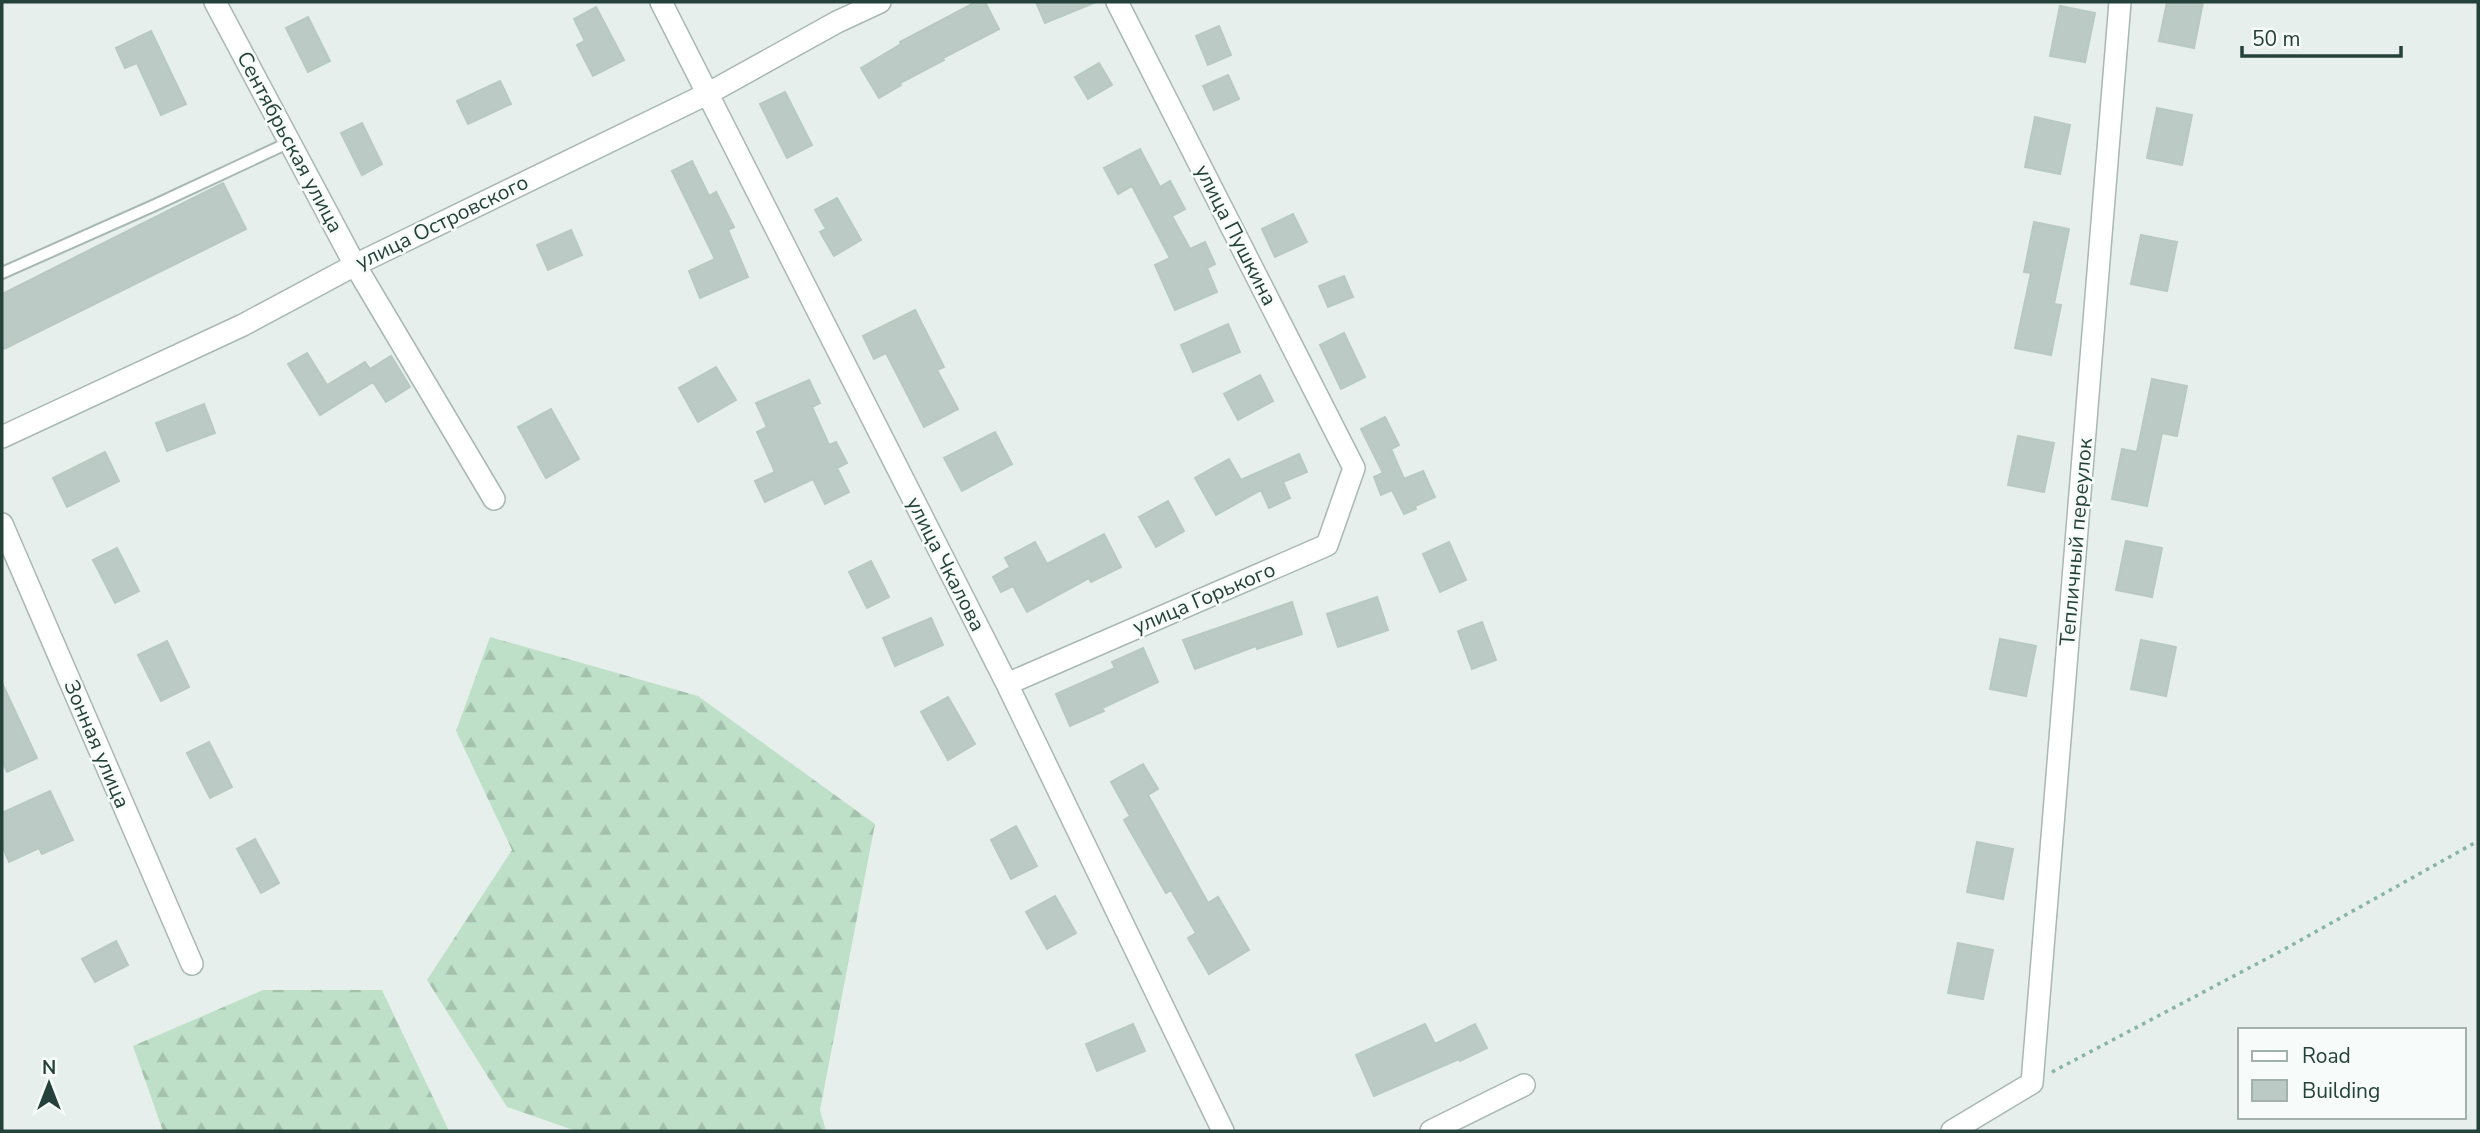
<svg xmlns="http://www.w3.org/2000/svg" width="2480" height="1133" viewBox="0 0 2480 1133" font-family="'Nunito Sans',sans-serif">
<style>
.forest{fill:url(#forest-firs)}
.building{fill:#bbcac4;stroke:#b8c9c2;stroke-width:2}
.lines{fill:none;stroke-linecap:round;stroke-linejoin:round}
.service-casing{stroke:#a8b8b2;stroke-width:14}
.minor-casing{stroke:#a8b8b2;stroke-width:24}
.path{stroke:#86b3a5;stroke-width:3.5;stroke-dasharray:3.5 5;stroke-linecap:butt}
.service{stroke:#fff;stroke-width:10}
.minor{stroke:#fff;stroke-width:21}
.labels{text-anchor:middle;stroke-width:5;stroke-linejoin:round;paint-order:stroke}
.street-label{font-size:21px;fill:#24423a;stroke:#f7fbf9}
</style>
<defs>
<pattern id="forest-firs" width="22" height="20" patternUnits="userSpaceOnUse" patternTransform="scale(1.75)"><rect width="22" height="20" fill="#bfe0c8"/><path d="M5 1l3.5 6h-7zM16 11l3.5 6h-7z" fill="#a4c1ad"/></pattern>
</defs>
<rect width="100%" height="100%" fill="#e6efeb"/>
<!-- forest -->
<path class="forest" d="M490,637L698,696L875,824L820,1110L826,1131H576L507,1107L427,980L512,850L456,731Z
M263,990H382L449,1131H163L133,1046Z"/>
<!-- building -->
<path class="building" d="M976,2H985L999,29L943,58L944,60L900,83L901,85L879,98L861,68L901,44L900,42Z
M1036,2H1096L1045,23Z
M2167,2H2203L2194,48L2159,41Z
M2060,6L2095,13L2085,62L2050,56Z
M596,7L624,60L593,76L577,45L585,41L574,19Z
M308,17L330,61L308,72L286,28Z
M1219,26L1231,55L1208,65L1196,36Z
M151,31L186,104L161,115L137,63L125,68L116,48Z
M1099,63L1112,85L1088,99L1075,77Z
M1228,75L1239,99L1214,110L1203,86Z
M500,81L511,104L468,124L457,101Z
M785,92L812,145L787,158L760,104Z
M2157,108L2192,115L2182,165L2147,158Z
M2035,117L2070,125L2060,174L2025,167Z
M362,123L382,164L362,175L341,133Z
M1140,149L1160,187L1170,181L1185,209L1172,216L1190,249L1205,242L1215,264L1207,268L1217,292L1175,310L1155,265L1170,258L1132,186L1118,194L1104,168Z
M692,161L709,196L716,192L734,227L728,230L748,277L700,298L689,271L715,259L672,171Z
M223,183L246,229L2,350V294Z
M837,198L861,240L834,256L820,232L826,229L815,210Z
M1293,214L1307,242L1275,257L1262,229Z
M2034,222L2069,229L2054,304L2061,305L2051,355L2015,348L2031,273L2024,272Z
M571,230L582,255L548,270L537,245Z
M2141,235L2177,242L2167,291L2131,284Z
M1344,276L1353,297L1328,307L1319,286Z
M915,310L944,367L937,370L958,409L924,427L886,353L874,359L863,336Z
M1228,324L1240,352L1193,372L1181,345Z
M1344,333L1365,377L1341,389L1320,345Z
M307,353L327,385L365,362L370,369L391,356L410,387L386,402L373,382L320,415L288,364Z
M716,367L736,400L698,422L679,388Z
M1260,375L1273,401L1238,420L1224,394Z
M2152,379L2187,386L2177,436L2162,433L2147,506L2112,499L2122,449L2137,452Z
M809,380L820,403L812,407L829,445L836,442L847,463L837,468L849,492L825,504L813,479L765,502L755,481L775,472L757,432L767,427L756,403Z
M204,404L215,433L167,451L156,423Z
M551,409L579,459L546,478L518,427Z
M1385,417L1399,445L1391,449L1404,479L1423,471L1435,497L1415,506L1416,509L1404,514L1392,490L1381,495L1374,477L1383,473L1361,429Z
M995,432L1012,464L962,491L944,458Z
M2018,436L2054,443L2044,492L2008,485Z
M105,452L119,481L67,507L53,478Z
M1299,454L1307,472L1283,482L1290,498L1269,508L1261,490L1216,515L1195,478L1229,459L1241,480Z
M1168,501L1184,531L1156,547L1139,517Z
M1104,534L1121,567L1091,582L1089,578L1027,612L1013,586L1001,592L993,577L1010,567L1005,558L1035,542L1047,564Z
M2126,541L2162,548L2152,597L2116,590Z
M1449,542L1466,580L1440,592L1423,554Z
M117,548L139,591L115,603L93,560Z
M871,561L889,597L867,608L849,572Z
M1377,597L1388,630L1338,647L1327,614Z
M1292,602L1302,634L1257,649L1256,646L1195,669L1183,640Z
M931,618L943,645L895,666L883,638Z
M1482,622L1496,660L1472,669L1458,631Z
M2000,639L2036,646L2026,696L1990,689Z
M2141,640L2176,647L2166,696L2131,689Z
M167,641L189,687L161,701L138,655Z
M1143,648L1158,682L1102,708L1104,711L1070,726L1056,694L1115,668L1112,662Z
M2,683L37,758L7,772L2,761Z
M948,697L975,744L948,760L921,712Z
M209,742L232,787L210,798L187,753Z
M1143,764L1158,789L1148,795L1208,903L1218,897L1249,950L1209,974L1188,938L1196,933L1171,890L1166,893L1124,820L1130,816L1111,782Z
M50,791L73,840L42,854L39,848L9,862L2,846V813Z
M1016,826L1037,866L1011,879L991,840Z
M255,839L279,883L261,893L237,849Z
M1977,842L2013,849L2003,899L1967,892Z
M1055,896L1076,933L1047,949L1026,912Z
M116,941L128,965L95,982L82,959Z
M1958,943L1993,950L1983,999L1948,993Z
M1133,1024L1145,1051L1097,1071L1086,1044Z
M1425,1024L1435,1044L1475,1024L1487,1048L1460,1061L1459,1059L1374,1096L1356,1055Z"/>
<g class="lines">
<!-- service casing -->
<g class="service-casing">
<path id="service" d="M2,273L155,205L290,142"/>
</g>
<!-- minor casing -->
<g class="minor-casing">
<path id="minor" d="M215,2L355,265L494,499
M661,2L1007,684L1223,1131
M2,437L243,325L355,265L709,93L837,22L880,2
M2,524L192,964
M1007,684L1327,545L1354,468L1117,2
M1431,1131L1524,1085
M1952,1131L2032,1083L2120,2"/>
</g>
<!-- path -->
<path class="path" d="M2052,1072L2283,950L2478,841"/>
<!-- service -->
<use href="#service" class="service"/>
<!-- minor -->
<use href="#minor" class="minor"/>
</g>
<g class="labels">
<!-- street labels -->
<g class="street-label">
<text transform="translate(290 142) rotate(62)" y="7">Сентябрьская улица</text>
<text transform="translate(442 222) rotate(-26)" y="7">улица Островского</text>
<text transform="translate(1236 235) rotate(63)" y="7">улица Пушкина</text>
<text transform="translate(2076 542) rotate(-85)" y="7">Тепличный переулок</text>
<text transform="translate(946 564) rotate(63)" y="7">улица Чкалова</text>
<text transform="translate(1204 598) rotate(-23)" y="7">улица Горького</text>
<text transform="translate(97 744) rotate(67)" y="7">Зонная улица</text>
</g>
</g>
<!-- border -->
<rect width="2480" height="1133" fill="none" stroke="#24423a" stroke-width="7"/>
<!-- legend -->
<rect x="2238" y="1028" width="228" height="91" fill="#f7fbf9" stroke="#a3b1ad" stroke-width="2"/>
<rect x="2252" y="1051" width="35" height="10" fill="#ffffff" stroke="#a3b1ad" stroke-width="2"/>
<text x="2302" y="1063" font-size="21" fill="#24423a">Road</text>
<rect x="2252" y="1080" width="35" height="21" fill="#bbcac4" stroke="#a3b1ad" stroke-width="2"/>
<text x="2302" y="1098" font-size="21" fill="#24423a">Building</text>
<!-- north arrow -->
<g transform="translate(49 1084)" stroke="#f7fbf9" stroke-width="5" paint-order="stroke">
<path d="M0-5L12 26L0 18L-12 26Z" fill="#24423a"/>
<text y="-10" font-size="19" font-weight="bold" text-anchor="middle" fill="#24423a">N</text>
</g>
<!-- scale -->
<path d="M2242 46v10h159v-10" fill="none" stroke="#24423a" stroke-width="3.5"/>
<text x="2252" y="46" font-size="21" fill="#24423a" stroke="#f7fbf9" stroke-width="5" paint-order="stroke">50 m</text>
</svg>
